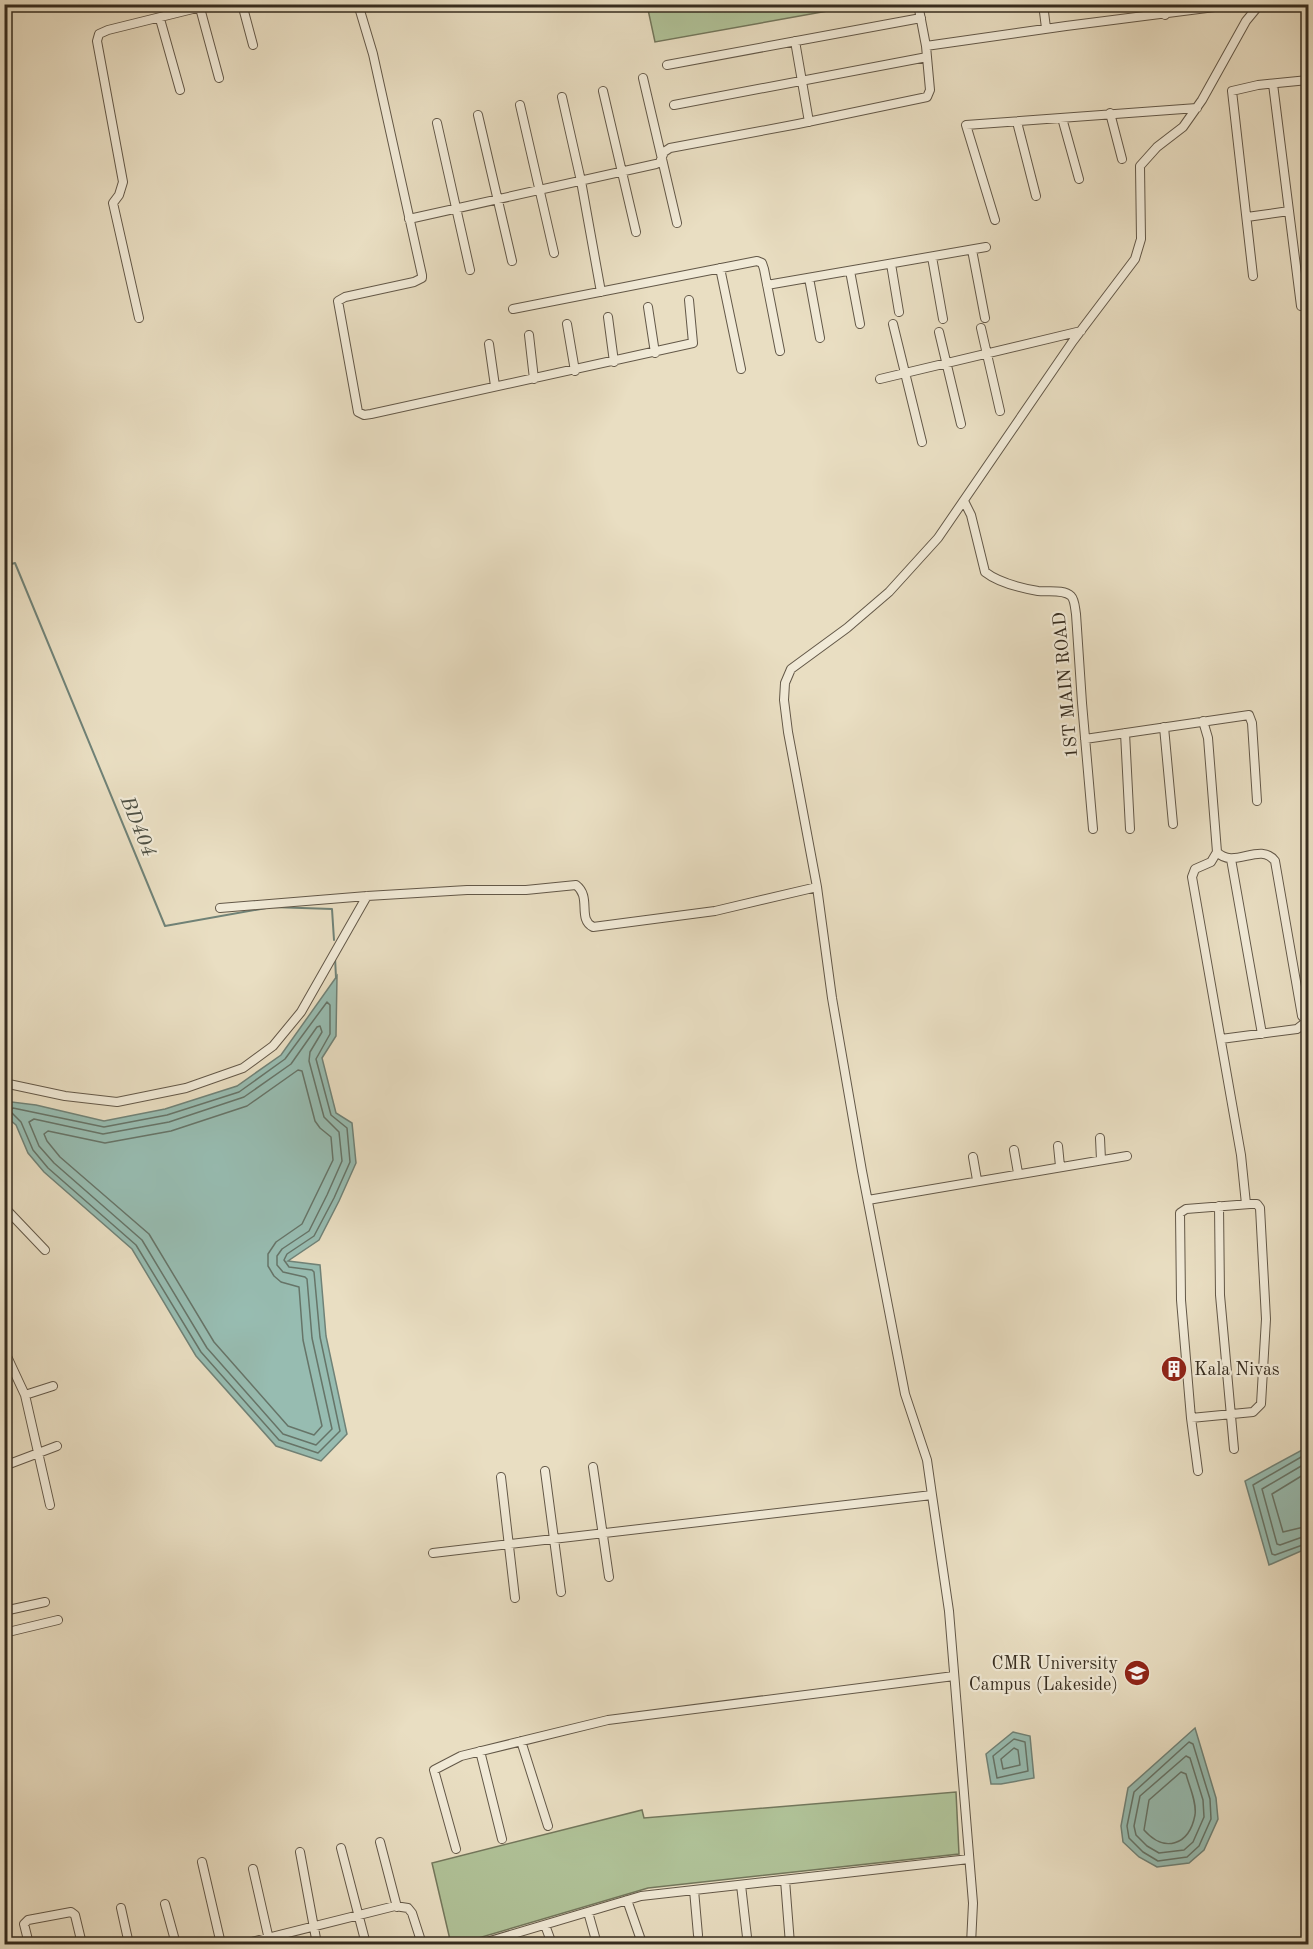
<svg xmlns="http://www.w3.org/2000/svg" width="1313" height="1949" viewBox="0 0 1313 1949" font-family="'Old Standard TT',serif">
<style>
.green{fill:#b0c298;stroke:#73775c;stroke-width:1.5}
.water{fill:#97bcb1;stroke:#708277;stroke-width:1.5}
.lines{fill:none;stroke-linecap:round;stroke-linejoin:round}
.shore{stroke:#667468;stroke-width:1.5}
.stream{stroke:#708277;stroke-width:2}
.minor-casing{stroke:#635848;stroke-width:10}
.minor{stroke:#f1ead7;stroke-width:8}
.labels{text-anchor:middle;stroke-width:4.5;stroke-linejoin:round;paint-order:stroke}
.street-label{font-size:18px;fill:#362c1f;stroke:#f1ead7}
.poi-label{font-size:18px;fill:#362c1f;stroke:#f1ead7;text-anchor:start}
.water-label{font-size:20px;font-style:italic;fill:#4e5044;stroke:#f1ead7}
</style>
<rect width="100%" height="100%" fill="#e9dec2"/>
<filter id="stains"><feTurbulence type="fractalNoise" baseFrequency=".00333" numOctaves="4"/><feColorMatrix values="0 0 0 0 .2 0 0 0 0 .09 0 0 0 0 .02 0 0 0 .5 -.17"/></filter>
<radialGradient id="worn" r=".72"><stop offset=".6" stop-color="#630" stop-opacity="0"/><stop offset="1" stop-color="#630" stop-opacity=".3"/></radialGradient>
<!-- green -->
<path class="green" d="M647,5V4L861,5L655,42Z
M956,1792L959,1854L648,1888L458,1944H451L432,1863L642,1810L644,1818Z"/>
<!-- water -->
<path class="water" d="M337,976L336,1036L322,1058L336,1113L352,1123L356,1163L339,1201L319,1240L288,1261L320,1265L326,1336L347,1434L321,1461L276,1446L196,1356L132,1249L44,1172L28,1153L16,1125L5,1116L4,1101L36,1105L104,1121L165,1109L237,1086L281,1055Z
M1308,1387V1548L1269,1565L1245,1481L1306,1448L1302,1441L1303,1396Z
M1195,1728L1216,1798L1218,1819L1204,1850L1189,1863L1157,1867L1139,1857L1123,1842L1121,1826L1128,1788Z
M1013,1732L1030,1736L1034,1778L1001,1784H991L986,1754Z"/>
<g class="lines">
<!-- shore -->
<path class="shore" d="M327,1002L330,1005V1034L316,1059L331,1115L347,1128L350,1162L334,1198L314,1236L287,1254L284,1260L289,1267L312,1270L314,1272L320,1337L340,1431L318,1453L279,1440L201,1352L136,1245L48,1168L33,1150L21,1122L10,1111L13,1108L104,1127L167,1115L239,1092L285,1059Z
M320,1026L322,1032L310,1052L309,1061L324,1117L339,1132L342,1161L327,1195L309,1231L282,1249L277,1256V1265L283,1272L305,1277L307,1279L312,1338L332,1429L316,1445L283,1434L207,1348L142,1240L54,1163L39,1146L29,1122L34,1119L103,1134L169,1122L244,1097L291,1064L317,1027Z
M298,1070L302,1071L315,1121L320,1128L331,1137L333,1160L302,1224L276,1242L268,1254V1266L274,1276L281,1282L299,1287L303,1340L322,1426L314,1435L288,1426L214,1342L149,1234L60,1157L47,1141L44,1134L48,1131L105,1143L171,1131L247,1106Z
M1308,1453L1253,1485L1272,1554L1275,1555L1308,1543
M1308,1462L1262,1489L1277,1544L1280,1545L1308,1535
M1308,1472L1272,1494L1283,1532L1308,1526
M1014,1739L1025,1742L1028,1771L997,1778L993,1756Z
M1189,1742L1193,1744L1210,1799L1211,1819L1199,1846L1187,1857L1158,1861L1143,1852L1129,1838L1127,1826L1134,1792Z
M1014,1748L1018,1750L1020,1765L1003,1769L1001,1759Z
M1186,1756L1190,1758L1203,1800L1204,1817L1193,1842L1184,1850L1159,1853L1147,1846L1136,1835L1134,1826L1140,1796Z
M1181,1772L1186,1774C1189,1786 1197,1802 1195,1815C1189,1846 1164,1853 1144,1830L1149,1800Z"/>
<!-- stream -->
<path class="stream" d="M4,566L15,563L165,926L272,907L332,909L334,940
M335,957L336,978"/>
<!-- minor casing -->
<g class="minor-casing">
<path id="minor" d="M242,4L253,45
M358,4L373,54L422,275V278L414,282L345,297L338,301L358,412L364,415L371,414L693,343L689,300
M1043,4L1046,28
M1164,4L1165,15
M1306,4L1308,23
M200,8L219,78
M160,19L180,90
M795,41L809,122
M926,46L1066,26L1238,4
M667,65L921,18
M643,78L677,223
M1273,84L1301,306
M603,91L636,232
M562,97L581,181L601,292
M520,105L554,253
M674,105L927,57
M1110,113L1122,159
M478,115L512,261
M1062,118L1079,179
M1017,122L1036,196
M437,123L470,270
M1247,217L1289,211
M409,219L656,164L660,162L664,152L670,148L798,124L927,97L930,90L926,46L918,4
M995,220L966,125L1197,108
M972,250L985,318
M932,257L943,319
M891,264L899,312
M720,268L741,369
M850,271L860,324
M1253,276L1232,91L1258,85L1308,80
M809,278L820,338
M767,285L986,247
M648,307L655,353
M513,309L757,261L762,263L764,269L780,351
M608,317L614,362
M139,318L113,203L119,195L123,182L97,41L99,34L108,30L213,4
M567,324L575,371
M893,324L922,442
M981,328L1000,411
M939,332L961,424
M529,335L534,379
M489,344L495,386
M880,379L1081,331
M964,501L971,515L985,572C999,583 1021,588 1038,591C1048,592 1064,589 1071,596C1075,600 1075,609 1076,614L1082,703L1093,829
M1203,721L1208,738L1217,852L1211,862L1195,869L1192,877L1241,1155L1246,1204
M1164,727L1173,824
M1125,733L1130,829
M1085,739L1249,715L1252,723L1257,801
M1217,852C1234,870 1260,841 1275,861L1302,1016L1308,1023
M1231,859L1262,1034
M220,908L367,896L467,890H526L576,885C592,897 577,919 593,927L715,911L817,887
M1221,1039L1297,1029L1306,1022
M4,1083L65,1096L117,1102L186,1088L243,1068L273,1046L301,1012L367,896
M1100,1138L1101,1160
M1058,1146L1060,1166
M1014,1150L1018,1173
M973,1157L977,1180
M868,1200L1127,1156
M1250,1204H1257L1260,1208L1266,1319L1261,1404L1253,1412L1191,1418L1181,1300L1180,1213L1186,1209Z
M1219,1206L1220,1295L1234,1449
M4,1207L45,1250
M4,1350L25,1395L50,1505
M25,1395L53,1386
M1191,1418L1198,1471
M4,1466L57,1446
M593,1467L609,1577
M545,1471L561,1592
M501,1477L515,1598
M433,1553L932,1495
M4,1611L45,1602
M4,1633L58,1620
M521,1741L548,1826
M480,1751L502,1839
M380,1842L397,1907
M341,1848L366,1944
M456,1849L434,1770L461,1756L608,1720L954,1676
M300,1852L317,1944
M202,1862L221,1944
M253,1869L270,1944
M785,1880L790,1944
M741,1885L747,1937
M694,1890L698,1935
M627,1900L642,1943
M165,1904L176,1944
M121,1908L129,1944
M588,1912L597,1944
M545,1925L552,1944
M29,1944L24,1924L28,1920L71,1912L75,1915L82,1944
M244,1944L395,1906L408,1908L412,1913L422,1944
M480,1944L641,1896L969,1859
M971,1944L973,1903L949,1611L932,1495L927,1460L905,1394L862,1171L832,998L817,887L788,732L784,700L785,683L791,669L847,628L889,592L938,538L1073,341L1135,259L1141,239L1140,166L1157,147L1183,127L1202,100L1246,21L1260,4"/>
</g>
<!-- minor -->
<use href="#minor" class="minor"/>
</g>
<!-- icons -->
<defs>
<g id="building-disc" transform="scale(1.35)"><circle r="9.5" fill="#8f2418" stroke="#f1ead7"/><path d="M-4-6H4V6H1V3H-1V6H-4ZM-2.5-4.3h1.7v1.8h-1.7ZM.8-4.3h1.7v1.8H.8ZM-2.5-1h1.7V.8h-1.7ZM.8-1h1.7V.8H.8Z" fill="#fff"/></g>
<g id="university-disc" transform="scale(1.35)"><circle r="9.5" fill="#8f2418" stroke="#f1ead7"/><path d="M0-5L7-2L0 1L-7-2ZM-4 1L0 2.5L4 1V4Q0 6-4 4Z" fill="#fff"/></g>
</defs>
<g fill-rule="evenodd">
<use href="#building-disc" x="1174" y="1369"/>
<use href="#university-disc" x="1137" y="1673"/>
</g>
<g class="labels">
<!-- street labels -->
<g class="street-label">
<text transform="translate(1065 685) rotate(-95)" y="6">1ST MAIN ROAD</text>
</g>
<!-- poi labels -->
<g class="poi-label">
<text x="1194" y="1375">Kala Nivas</text>
<text x="1118" y="1669" text-anchor="end">CMR University<tspan x="1118" dy="21">Campus (Lakeside)</tspan></text>
</g>
<!-- water labels -->
<g class="water-label">
<text transform="translate(139 826) rotate(68)" y="7">BD404</text>
</g>
</g>
<!-- margin -->
<rect width="1313" height="1949" fill="none" stroke="#e9dec2" stroke-width="24"/>
<rect x="6" y="6" width="1301" height="1937" fill="none" stroke="#362c1f" stroke-width="3"/>
<rect x="12" y="12" width="1289" height="1925" fill="none" stroke="#362c1f" stroke-width="1.5"/>
<rect width="100%" height="100%" filter="url(#stains)"/>
<rect width="100%" height="100%" fill="url(#worn)"/>
</svg>
